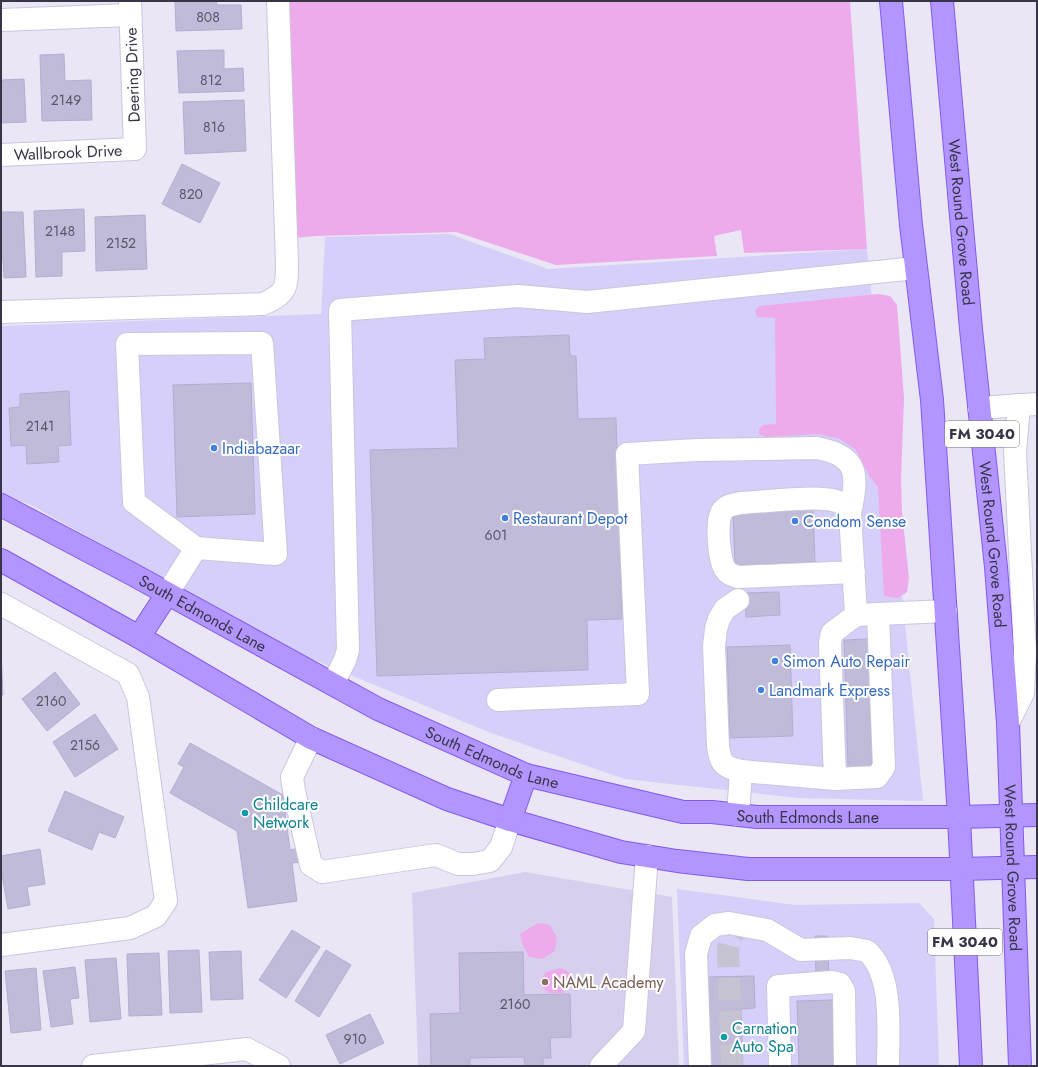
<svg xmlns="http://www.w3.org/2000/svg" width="1038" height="1067" viewBox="0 0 1038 1067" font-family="Jost,sans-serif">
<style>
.commercial{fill:#d5cff9}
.education{fill:#d8cfef}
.green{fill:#edabec}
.building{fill:#c0bbd8;stroke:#b4add3}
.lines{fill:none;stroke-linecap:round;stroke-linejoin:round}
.minor-tunnel{stroke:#c6c3d2;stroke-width:22;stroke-dasharray:22 11;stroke-linecap:butt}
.minor-casing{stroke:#cbc5df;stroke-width:24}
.major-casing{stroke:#825aef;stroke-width:24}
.minor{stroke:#fff;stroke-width:22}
.major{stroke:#b395ff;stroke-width:22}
.shop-dot{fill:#3f7fe0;stroke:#fff;stroke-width:1.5}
.culture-dot{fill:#0f9aa8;stroke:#fff;stroke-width:1.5}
.education-dot{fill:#8d6e63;stroke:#fff;stroke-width:1.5}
.labels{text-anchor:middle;stroke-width:4;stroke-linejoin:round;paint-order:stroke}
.number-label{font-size:14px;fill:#5a566c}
.shield{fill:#fff;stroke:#74727f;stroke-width:1}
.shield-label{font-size:15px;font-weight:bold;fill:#383548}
.street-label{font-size:16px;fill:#383548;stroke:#fff}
.shop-label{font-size:16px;fill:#366cbe;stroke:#fff;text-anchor:start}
.culture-label{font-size:16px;fill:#0d838f;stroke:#fff;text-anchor:start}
.education-label{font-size:16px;fill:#785e54;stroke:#fff;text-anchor:start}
</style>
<rect width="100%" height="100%" fill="#eae6f5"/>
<!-- commercial -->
<path class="commercial" d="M449,234L548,269L867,249L923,801L799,798L625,779L491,733L295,652L31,505L1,494V326L321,314L325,237Z
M677,889L795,905L919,903L934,919L939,1066H684Z"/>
<!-- education -->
<path class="education" d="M525,872L672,897L679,1066H418L412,893Z"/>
<!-- green -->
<path class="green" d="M286,1H850L867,249L744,253L741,230L714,236L717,256L556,265L456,232L316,236L294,238Z
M878,294L890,296L897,305L904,398L901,479L902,512L909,578L907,592L898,598L884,596L878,487L870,477L856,450L840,439L818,434L766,437L759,434V429L763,425L776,424L775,318L757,317L755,311L759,306Z
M538,923L550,925L557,938L555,951L542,959L529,957L522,943L520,934Z
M561,968L570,973L571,981L564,993H549L544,989L541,980L546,972Z"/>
<!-- building -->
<path class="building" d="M175,1H216L217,5H241L242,29L176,31Z
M224,50V69L243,68L244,91L179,93L177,51Z
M64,54L65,81L91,80L92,120L42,121L40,55Z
M24,79L26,122L1,123V80Z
M244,100L246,151L185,154L183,102Z
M182,164L220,183L200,223L162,204Z
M84,209L85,251L62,252V276L36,277L34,211Z
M1,212H23L26,277L4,278L3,259H1Z
M145,215L147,269L96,271L95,217Z
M569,335L570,356H576L578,419L616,418L622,619L587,620L588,670L377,676L370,450L458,448L455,360L485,359L484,338Z
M251,383L255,514L177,517L173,385Z
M69,391L71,445L58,446L59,462L27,464L26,445L11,446L9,408L20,407V394Z
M813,508L815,562L735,565L733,513Z
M779,592L780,615L746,617L745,593Z
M868,639L872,768L848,769L844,640Z
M790,645L793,736L730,738L727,647Z
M1,650L3,695H1Z
M55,672L80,704L47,731L22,699Z
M95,714L118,749L75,777L53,742Z
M190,743L283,795L290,850L300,848L302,862L292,863L297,901L248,908L237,831L170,793L184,767L178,764Z
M65,791L124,817L115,838L99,832L92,850L48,831Z
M40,849L45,884L27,887L30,905L8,909L1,869V856Z
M292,930L320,947L286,998L259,980Z
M815,936H827L829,976L816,977Z
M199,950L202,1012L170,1013L168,951Z
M326,950L351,965L319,1017L295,1001Z
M241,951L243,999L211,1000L209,952Z
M523,952L524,995L570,994L571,1037L550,1038L551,1058H543V1066H525L524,1057L470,1058V1066H431L430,1014L460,1013L459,953Z
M159,953L162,1015L129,1016L127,954Z
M116,958L121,1019L90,1022L85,960Z
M75,967L79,998L70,999L73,1024L51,1027L43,971Z
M36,968L41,1030L11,1033L5,971Z
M754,976L755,1008L741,1009L743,1066H707L704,977Z
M833,1000L835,1066H799L797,1001Z
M370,1014L384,1043L340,1064L326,1035Z"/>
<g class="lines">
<!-- minor-tunnel -->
<path class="minor-tunnel" d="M732,1066L728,949L731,937L739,925"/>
<!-- minor casing -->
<g class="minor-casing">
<g id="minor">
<path d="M1,20L130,15"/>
<path id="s1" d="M1,155L135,149L130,1"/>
<path d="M1,312L263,304C287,293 287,288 287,263L278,1"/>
<path d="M979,408L1037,404"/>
<path d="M854,572L738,577C732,575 728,574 725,569C719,560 715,519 723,510C727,505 733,505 740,503C765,502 815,495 836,501C843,503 846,507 850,513L856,615L946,611"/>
<path d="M167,594L196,548L276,554L262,343L127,344L134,502L196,548"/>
<path d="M738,600L725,609L719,619L716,629L714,646L718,746C721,765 723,766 741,771"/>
<path d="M1,604L128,674L138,697L166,901L156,916L130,928L1,945"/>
<path d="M333,684L345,660L348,650L340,310L518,296L587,302L916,268"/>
<path d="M498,700L638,694L627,454L697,450L817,448C860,456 858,476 850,513"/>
<path d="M1008,723L1023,693L1025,652L1015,452L1019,405"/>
<path d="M311,738L292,777L294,791L311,865L322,872L436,855L458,864H473L490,861L501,847L510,820"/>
<path d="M835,779L877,777L884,767L878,615"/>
<path d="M738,815L741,771L835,779L830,643L832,633L856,615"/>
<path d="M93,1066L247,1049L279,1066"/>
<path d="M601,1066L634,1031L647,856"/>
<path d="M700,1066L696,954L701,936L715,925L729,923L767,930L801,950L850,948L867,951C894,975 888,1032 888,1066"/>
<path d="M780,1066L778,986L832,982L840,984L844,991L845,1066"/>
</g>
</g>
<!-- major casing -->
<g class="major-casing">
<g id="major">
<path d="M891,1L911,225L932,400L959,817L971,1066"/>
<path id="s2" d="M942,1L971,329L996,567L1008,723L1020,1066"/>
<path id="s3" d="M1,505L132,574L378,709L526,775L683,812H712L757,817H959L1037,815"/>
<path d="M1,560L139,637L311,738L447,799L510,820L621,852L677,861L748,869H961L1037,867"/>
<path d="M139,637L167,594"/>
<path d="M510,820L526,775"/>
</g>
</g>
<!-- minor -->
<use href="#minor" class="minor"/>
<!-- major -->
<use href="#major" class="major"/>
</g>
<!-- markers -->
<g class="shop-dot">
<circle cx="214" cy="448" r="4"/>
<circle cx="505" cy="518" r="4"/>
<circle cx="795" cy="521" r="4"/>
<circle cx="775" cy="661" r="4"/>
<circle cx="761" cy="690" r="4"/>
</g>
<g class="culture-dot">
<circle cx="245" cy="813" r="4"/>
<circle cx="724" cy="1037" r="4"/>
</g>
<circle class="education-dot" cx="545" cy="982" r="4"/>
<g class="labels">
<!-- number labels -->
<g class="number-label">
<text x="208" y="22">808</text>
<text x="211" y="85">812</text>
<text x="66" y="105">2149</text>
<text x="214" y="132">816</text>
<text x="191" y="199">820</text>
<text x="60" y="236">2148</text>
<text x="121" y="248">2152</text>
<text x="40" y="431">2141</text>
<text x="496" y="540">601</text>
<text x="51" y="706">2160</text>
<text x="85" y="750">2156</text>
<text x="515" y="1009">2160</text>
<text x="355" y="1044">910</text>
</g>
<!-- shield labels -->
<g class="shield">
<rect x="945" y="421" width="74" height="26" rx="3"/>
<rect x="928" y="929" width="74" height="26" rx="3"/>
</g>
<g class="shield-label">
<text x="982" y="439">FM 3040</text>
<text x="965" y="947">FM 3040</text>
</g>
<!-- street labels -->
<g class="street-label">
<text transform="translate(132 75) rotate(-92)" y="6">Deering Drive</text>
<text dy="6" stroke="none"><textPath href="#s1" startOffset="67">Wallbrook Drive</textPath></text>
<text dy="6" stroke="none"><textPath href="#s2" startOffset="222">West Round Grove Road</textPath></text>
<text dy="6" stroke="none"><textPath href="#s2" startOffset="546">West Round Grove Road</textPath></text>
<text dy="6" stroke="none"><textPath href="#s3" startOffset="229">South Edmonds Lane</textPath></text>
<text dy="6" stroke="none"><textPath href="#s3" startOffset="553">South Edmonds Lane</textPath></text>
<text dy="6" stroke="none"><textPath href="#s3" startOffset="877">South Edmonds Lane</textPath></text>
<text dy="6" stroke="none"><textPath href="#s2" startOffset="870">West Round Grove Road</textPath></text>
</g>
<!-- shop labels -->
<g class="shop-label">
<text x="222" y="454">Indiabazaar</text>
<text x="513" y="524">Restaurant Depot</text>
<text x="803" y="527">Condom Sense</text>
<text x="783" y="667">Simon Auto Repair</text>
<text x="769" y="696">Landmark Express</text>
</g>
<!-- culture labels -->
<g class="culture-label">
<text x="253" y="810">Childcare<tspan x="253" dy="18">Network</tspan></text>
<text x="732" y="1034">Carnation<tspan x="732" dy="18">Auto Spa</tspan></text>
</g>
<!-- education labels -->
<g class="education-label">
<text x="553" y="988">NAML Academy</text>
</g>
</g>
<!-- border -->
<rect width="1038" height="1067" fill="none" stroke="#383548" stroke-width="4"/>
</svg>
